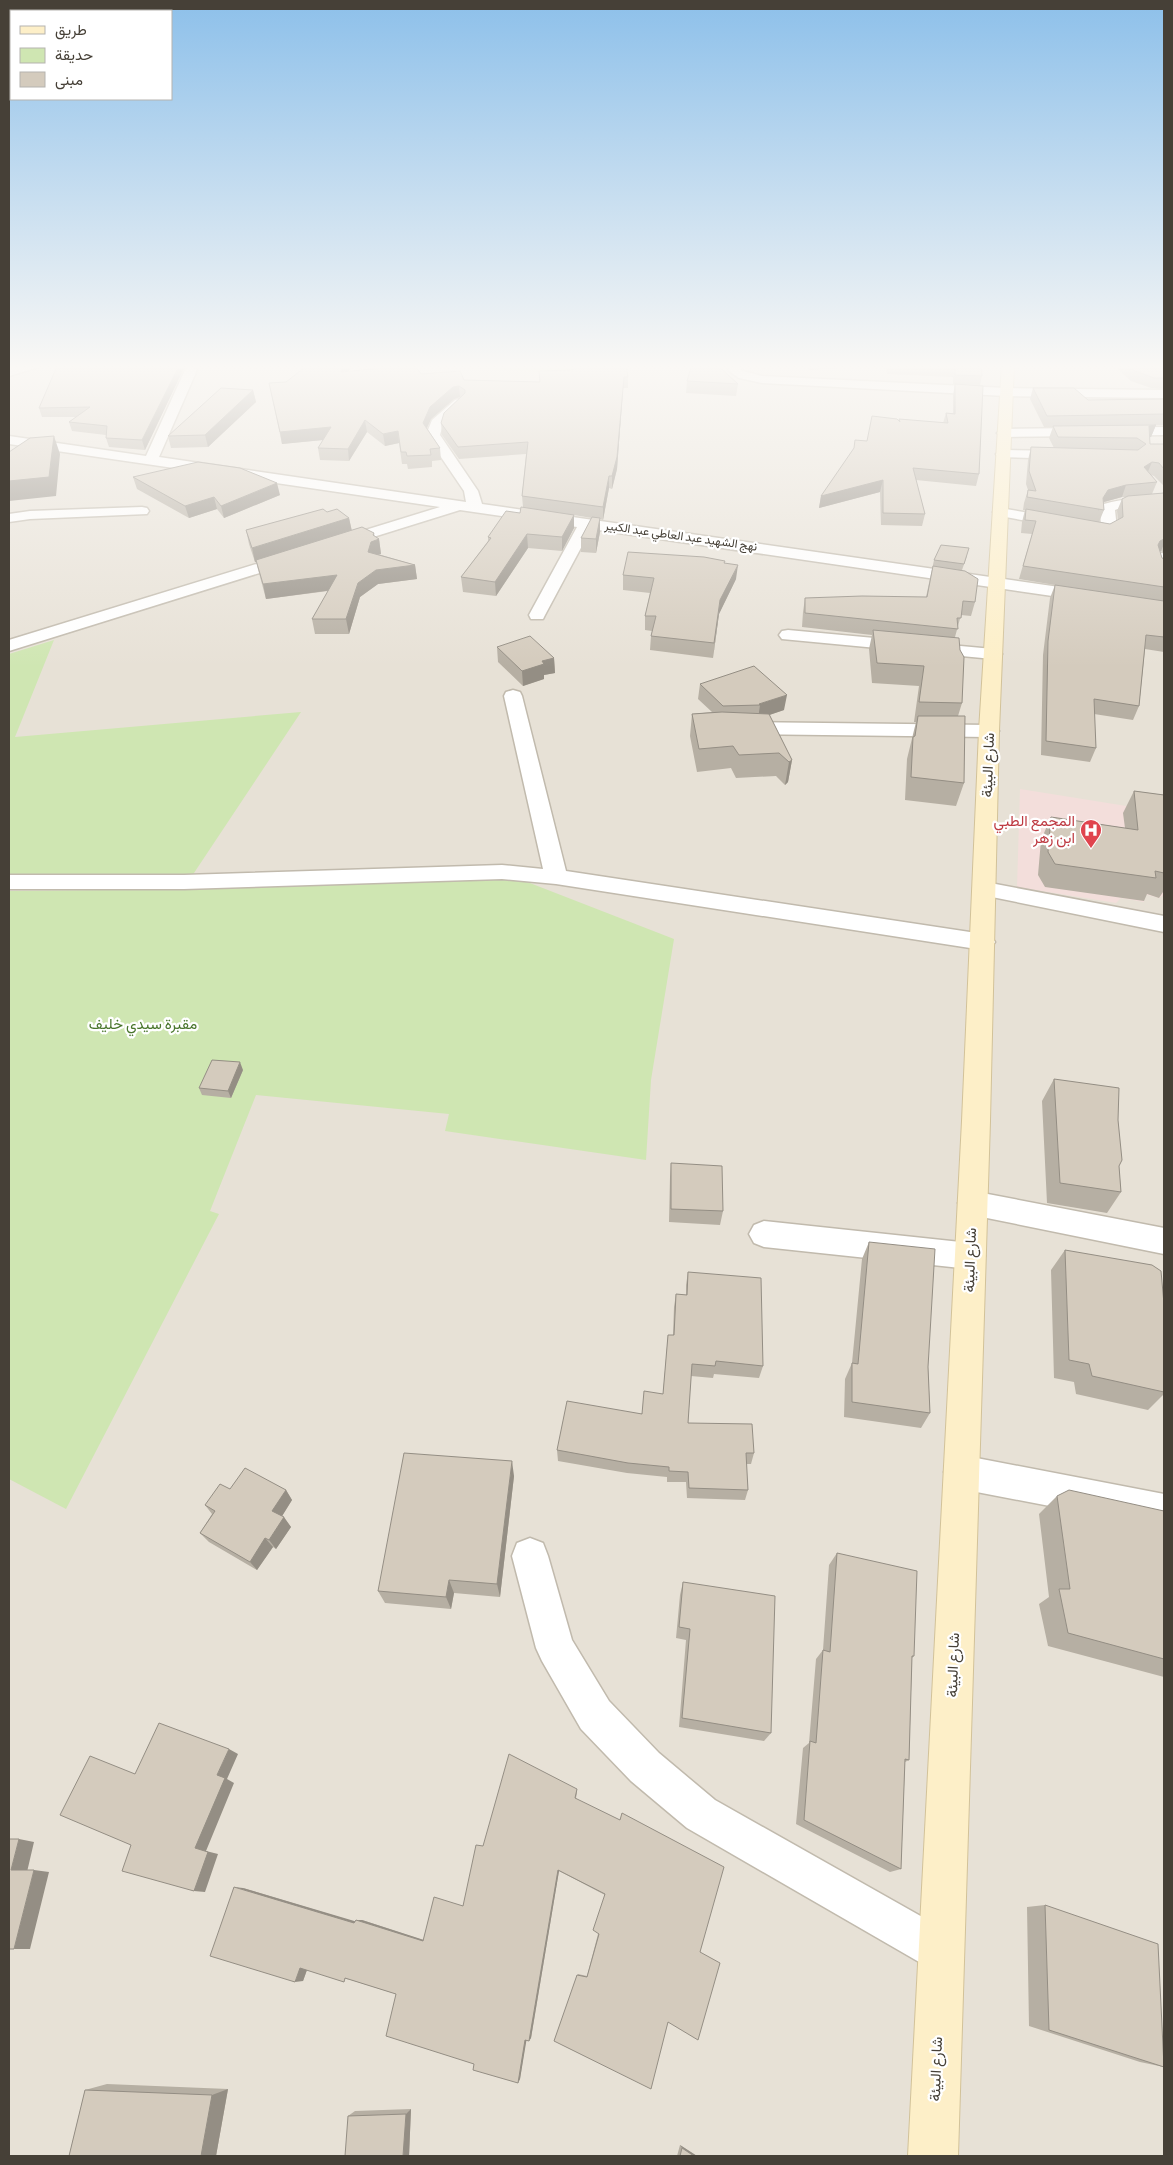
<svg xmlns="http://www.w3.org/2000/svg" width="1173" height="2165" viewBox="0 0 1173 2165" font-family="'Source Sans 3',Vazirmatn,sans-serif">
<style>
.residential{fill:#e7e1d6}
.medical{fill:#f3dedb}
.green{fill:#cfe6b2}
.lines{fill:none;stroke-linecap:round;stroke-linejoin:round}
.street-casing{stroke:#c1baad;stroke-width:3}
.secondary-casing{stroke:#d2c299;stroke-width:2}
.street{fill:#fff;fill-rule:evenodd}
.secondary{fill:#fdefc8;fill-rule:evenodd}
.wall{fill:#b6afa3;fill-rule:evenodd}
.shaded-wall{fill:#948e84}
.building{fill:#d4cbbd;stroke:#948e84}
.labels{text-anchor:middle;stroke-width:4.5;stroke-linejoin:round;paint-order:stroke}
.far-street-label{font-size:12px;fill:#464037;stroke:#fff}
.street-label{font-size:15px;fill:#464037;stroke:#fff}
.health-label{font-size:15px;fill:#be3a42;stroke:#fff;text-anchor:end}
.park-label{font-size:15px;fill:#49762c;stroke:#fff}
</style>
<rect width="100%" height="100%" fill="#f3f0e8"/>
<!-- residential -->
<path class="residential" d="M9,364H1164V2156H9Z"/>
<!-- medical -->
<path class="medical" d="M1020,789L1164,812V895L1159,898L1144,894V902L1121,898L1116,903L1017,887Z"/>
<!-- green -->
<path class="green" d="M398,364H589L593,375Z
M54,640L15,737L301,712L192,876L9,875V654Z
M517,878L674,939L651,1080L646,1160L445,1131L449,1114L256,1095L210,1211L219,1214L66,1509L9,1479V891L195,889Z"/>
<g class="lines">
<!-- street casing -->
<g class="street-casing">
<path id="street" d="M24,364H41L39,367L9,376V368Z
M729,364H741V370L743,371L762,376L1006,388L1164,390V398L1006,396L762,383L739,378L729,371Z
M191,366L197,370L159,457L466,502L464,491L426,435L432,420L455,400L459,399L465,403L443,424L440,435L478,491L482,504L1087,591L1093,592L1095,596L1093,600L1087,601L591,529L545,615L543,619H531L529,615L577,527L460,510L338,548L333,546L330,543L333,540L440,507L9,444V436L146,456L185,370Z
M1164,427V435L1004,437L997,433L1004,429Z
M1003,450L1064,451L1071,455L1064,459L998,457L996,454Z
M1164,494V504L1123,507L1115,510L1117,529L1114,532L1105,535L1000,516L995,515L993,512L995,509L1000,508L1101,525L1100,512L1104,504C1124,498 1144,499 1164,494Z
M142,507L147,508L149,511L147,514L30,519L9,522V514L30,511Z
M292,553L298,555L300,558L298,561L9,651V640Z
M1162,553L1164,554V573L1158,571L1154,558L1156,555Z
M788,630L993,649L999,650L1002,654L999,658L993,659L782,639L779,635L782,631Z
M513,690L520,692L522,696L566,871L983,934L991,936L995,942L991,948L983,950L556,884L502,879L184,889H9V875H184L502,865L543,869L504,696L506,692Z
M740,722L989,725L996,727L999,731L996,735L989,737L740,734L733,732L730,728L733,724Z
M985,882L1164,916V932L977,894L974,889L977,884Z
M972,1191L1164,1228V1254L972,1215L962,1212L958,1203L962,1194Z
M764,1221L970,1243L981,1247L985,1256L981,1265L970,1269L764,1247L754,1243L749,1234L754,1225Z
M961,1455L1164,1494V1528L961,1489L949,1484L944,1472L949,1460Z
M530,1538L543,1543L548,1556L572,1640L609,1701L659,1753L715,1800L956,1936L963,1951L956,1966L941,1973L926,1966L687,1828L631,1781L581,1729L542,1661L536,1648L512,1556L517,1543Z"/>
</g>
<!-- secondary casing -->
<g class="secondary-casing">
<path id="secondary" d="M1002,364H1014L999,731L990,1121L958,2156H908L962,1121L979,731Z"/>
</g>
<!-- street -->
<use href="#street" class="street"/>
<!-- secondary -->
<use href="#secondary" class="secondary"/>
</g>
<!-- wall -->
<path class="wall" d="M58,364H185L184,368L145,450L109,447L106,438V435L72,431L69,422L76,417H42L39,408Z
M306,364H352L348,372L421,374L464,380L540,382L539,371L573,370L575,364H725V368H721L738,384L736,396L686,393L687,381L691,367L626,365L628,377V388H623L617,469L612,489L609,488L603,520L600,519V532L596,553L581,552V538L592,518L574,515V528L562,551L528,548L496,596L463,592L461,577L488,541V537L520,513L523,507L522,496L526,454L459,459L442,435L441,423L460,397L454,399L431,419L427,428L440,448L441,460L432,461V467L408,469L407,464H402L399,443L385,446L367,432L349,461L320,460L318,448L323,440L282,444L269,383L286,382L304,368Z
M805,364H841L840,368L810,370Z
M885,364H981L982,376L980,385L953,384V377L887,374Z
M1112,364H1164V389L1151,388L1131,381Z
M955,384L979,474L976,486L916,480L925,514L922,526L881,525L880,492L819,508L821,496L867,441L899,421V419L943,423L946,413H953V395Z
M1033,388L1088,400L1164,399V427V425H1156L1151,437H1150V444H1164V486L1154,476L1151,475L1157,482L1152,494L1164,493V553L1161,551L1160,552L1162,558L1164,559V652L1145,649L1139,706L1133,720L1094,714L1096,748L1090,762L1041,755L1043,655L1050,598L1055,585L1061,586L1019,579L1032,534L1021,533L1022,522L1025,510H1023L1024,503L1028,490L1026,484L1028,460L1031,447L1054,448L1049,438L1053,427H1044L1030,399ZM1122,497H1127L1122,499L1117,511L1118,520L1110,524L1099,522L1104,510V502Z
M253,390L256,402L208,447L171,448L168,436Z
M133,477L280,495L224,518L217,509L189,518L137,489Z
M327,512L349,518L352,531L374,533V536L379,539L381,554H378L415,565L417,579L378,584L360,597L349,634H315L312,619L328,591L266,599L256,562H255L249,544L246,530Z
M967,556L962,570L975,602L971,616L961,615L955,637L962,703L958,716L964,783L956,806L905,800L907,759L916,722H914L919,686L872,683L869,649L872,635L802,627L803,612L805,598L926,597L934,560Z
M724,563L736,579L719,614L713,658L650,650L651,636L652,631L645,630V616L650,593L623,590V575Z
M497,647L554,658L555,673L544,675V679L523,686L498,662Z
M700,684L784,710L769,715L792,760L788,782L785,785L776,776L736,778L731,768L697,772L690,736L692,714L712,712L698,699Z
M1134,791L1164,795V892H1163L1159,898L1147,894L1144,901L1045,887L1038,875L1041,840L1051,817L1125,828L1123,813Z
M243,1070L231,1098L202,1095L199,1088Z
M1054,1079L1118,1120L1119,1166L1121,1192L1107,1213L1047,1203L1042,1101Z
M671,1163L723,1211L720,1225L669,1222L670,1177Z
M869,1242L928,1367L930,1413L921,1428L844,1417L845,1379L852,1363L862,1259Z
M1065,1250L1164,1304V1394L1148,1410L1076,1394L1074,1382L1054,1378L1051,1270Z
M688,1272L763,1366L759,1378L714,1374L713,1378L691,1376L688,1423L754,1453L751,1464H746L748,1490L745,1500L687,1498L686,1482H667V1477L627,1473L558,1461L557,1450L641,1414L663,1394L668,1335H673L674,1307L676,1294L686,1295V1285Z
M514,1476L500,1597L454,1593L451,1609L385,1603L378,1591Z
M230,1489L286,1490L292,1500L282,1516L291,1527L276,1549L273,1547L257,1570L209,1542L200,1533L212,1514L205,1505Z
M1057,1496L1164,1511V1677L1048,1646L1039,1604L1049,1597L1039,1514Z
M837,1553L914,1656L912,1658L909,1760L905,1762L901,1869L890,1872L796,1824L803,1748L809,1743L816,1659L823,1650L829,1565Z
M683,1582L771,1733L764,1741L679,1727L686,1640L676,1638L680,1595Z
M577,1789V1793L576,1798L668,2022L554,2041L578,1974L587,1976L598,1934L605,1895L559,1871L531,2038L529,2041L526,2040L520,2079L518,2083L474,2064L396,1994L351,1980L307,1970L303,1981L243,1888L355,1922L356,1920H362L423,1940L463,1906L483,1846Z
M1045,1905L1164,2067L1140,2062L1029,2026L1027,1907Z
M107,2084L228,2089L216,2156H69L85,2090Z
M411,2109L409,2156L348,2116L355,2111Z
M680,2145L697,2156H677Z"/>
<!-- shaded-wall -->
<path class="shaded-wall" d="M180,364H185L184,368L145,450L142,440Z
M345,364H352L343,384L341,372Z
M624,377L617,469L612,489V476Z
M459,386L460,397L454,399L431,419L424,434L423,423L430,407L453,387Z
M253,390L256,402L208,447L205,435Z
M365,420L367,432L349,461L348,449Z
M1156,425L1151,437L1145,438L1149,426Z
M331,427L333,439L282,444L280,432Z
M398,431L399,443L385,446L383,434Z
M54,436L60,454L56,496L9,501V481Z
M1152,462L1147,474L1144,467Z
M609,476V488L603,520V507Z
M883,480L880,492L819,508L821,496Z
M277,483L280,495L224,518L221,506Z
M1126,485L1122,497L1104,502L1098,511L1103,498L1108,490Z
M214,497L217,509L189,518L185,506Z
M574,515V528L562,551V537Z
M349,518L352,532L255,562L252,548Z
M600,518V532L596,553V539Z
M374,533L375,541L379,539L381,554L373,556L368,552Z
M527,534L528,548L496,596L495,582Z
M1164,539V544L1161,551L1154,554L1160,541Z
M415,565L417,579L378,584L360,597L349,634L346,619L358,583L376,570Z
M738,565L736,579L719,614L713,658L720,600Z
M337,575L340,589L266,599L263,584Z
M554,658L555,673L544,675V679L523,686L522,671L542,661Z
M787,695L784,710L758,719L760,705L759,704Z
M792,760L788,782L785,785L789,762Z
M240,1062L243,1070L231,1098L228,1091Z
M512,1461L514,1476L500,1597L497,1584Z
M286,1490L292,1500L279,1521L272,1511Z
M284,1517L291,1527L276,1549L269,1540Z
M265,1538L273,1547L257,1570L250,1562Z
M449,1580L454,1593L451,1609L446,1597Z
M229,1749L238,1754L227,1779L234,1783L206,1851L218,1854L205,1892L194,1891L195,1848L217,1775Z
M19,1839L34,1842L27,1872L11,1870Z
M34,1870L49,1872L30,1949H14Z
M558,1870L559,1871L531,2038L529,2041Z
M234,1887L243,1888L361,1923H354Z
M356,1920H362L427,1941H423Z
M308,1967L303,1981L295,1982L300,1968Z
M527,2037L520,2079L518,2083L525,2040Z
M228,2089L216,2156H201L212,2095Z
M411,2109L409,2156H403L406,2114Z
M680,2145L697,2156H694L682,2148Z"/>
<!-- building -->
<path class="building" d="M58,364H180L142,440L106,438L107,426L69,422L90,407L39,408Z
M306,364H345L341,372L415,365L421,374L460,371L464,380L540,382L539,371L573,370L575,364H626L628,377H624L617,457L612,476H609L603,507L522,496L528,442L458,447L441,423L444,413L465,393V390L459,386L453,387L430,407L423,423L440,448L430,449L431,455L407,456L406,452H401L398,431L383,434L365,420L348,449L318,448L331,427L280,432L269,383L286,382L304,368Z
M692,364H716L738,384L687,381Z
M888,364H981L982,376L955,375V368L889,365Z
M1126,364H1164V378H1154L1135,371Z
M955,384L983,386L979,474L913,468L925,514L883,513V480L821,496L854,448L855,440L867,441L872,416L897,419L900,422L899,419L948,423L946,413L955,414Z
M221,388L253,390L205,435L168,436Z
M1033,388H1074L1088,400L1164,399V414L1047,416Z
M1156,425L1149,426L1150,444H1164V469L1159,463L1152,462L1144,467L1157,482L1126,485L1108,490L1103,498L1104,510L1027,497L1028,490L1036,491L1029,471L1031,447L1138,450L1146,444L1137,438L1058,437L1053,426Z
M54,436L49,477L9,481V452L30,438Z
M198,462L240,468L277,483L221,506L214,497L185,506L133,477Z
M1164,493V539L1160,541L1158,545L1162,558L1164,559V587L1023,566L1036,521L1025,520L1026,509L1110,524L1123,517L1122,499L1128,496Z
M521,507L574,515L562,537L527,534L495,582L461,577L491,538L488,537L506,511L520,513Z
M323,509L327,512L337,509L349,518L252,548L246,530Z
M592,517L600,518L596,539L581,538Z
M362,527L374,533L373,535L379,539L371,542L368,552L415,565L376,570L358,583L346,619H312L337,575L263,584L256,560Z
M941,545L969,548L964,564L934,560Z
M628,552L704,557L725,561L724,563L738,565L720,600L714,643L651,636L656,616H645L654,578L623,575Z
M933,566L965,571L978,579L975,602L963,601L961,618H957L958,629L805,613V598L862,596L927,597Z
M1055,585L1164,601V637L1146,635L1139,706L1094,699L1096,748L1046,741L1048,641Z
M873,630L959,638L960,650L964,657L962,703L919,702L924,666L877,663Z
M530,636L554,658L542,661L544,664L522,671L497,647Z
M754,666L787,695L759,704L760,705L723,706L700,684Z
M722,712L769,714L792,760L789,762L779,753L739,755L733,746L699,749L692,714Z
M918,716H965L964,783L911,777L913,737L915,736Z
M1134,791L1164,795V873L1155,871L1156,878L1055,864L1048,852L1051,817L1138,830Z
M212,1060L240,1062L228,1091L199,1088Z
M1054,1079L1119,1088L1118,1120L1122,1160L1119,1166L1121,1192L1060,1183Z
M671,1163L722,1166L723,1211L671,1209Z
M869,1242L935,1249L928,1367L930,1413L852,1402V1363L858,1364Z
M1065,1250L1152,1265L1161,1271L1164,1304V1392L1092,1376L1089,1364L1069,1360Z
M688,1272L761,1278L763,1366L716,1361L715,1366L692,1364L688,1423L752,1424L754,1453H746L748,1490L689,1488L688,1472L669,1471V1467L628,1463L557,1450L567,1401L642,1414L644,1391L663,1394L668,1335H674L676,1294L687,1295Z
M404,1453L512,1461L497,1584L449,1580L446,1597L378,1591Z
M245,1468L286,1490L272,1511L284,1517L269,1540L265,1538L250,1562L200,1533L215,1511L205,1505L220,1484L230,1489Z
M1069,1490L1164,1511V1659L1068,1633L1059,1589H1070L1057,1496Z
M837,1553L917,1571L914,1656H912L909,1760L905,1759L901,1869L804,1820L810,1741L816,1743L823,1650L830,1652Z
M683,1582L775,1596L771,1733L682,1718L690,1629L679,1627Z
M159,1723L229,1749L217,1775L225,1778L195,1848L208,1852L194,1891L122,1871L131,1845L60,1815L90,1756L135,1774Z
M509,1754L577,1789L575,1798L620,1820L622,1813L724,1867L700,1952L720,1963L698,2040L668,2022L651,2089L554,2041L577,1975L587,1977L599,1934L593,1930L605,1894L558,1870L529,2041L525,2040L518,2083L473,2070L474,2064L386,2036L396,1994L345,1978L344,1982L300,1968L295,1982L210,1956L234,1887L354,1923L356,1920L423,1941L434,1897L463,1906L476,1845L483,1846Z
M9,1839H19L11,1870H34L14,1949H9Z
M1045,1905L1158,1944L1164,2067L1049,2030Z
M85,2090L212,2095L201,2156H69Z
M406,2114L403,2156H345L348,2116Z
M682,2148L694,2156H680Z"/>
<!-- sky -->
<linearGradient id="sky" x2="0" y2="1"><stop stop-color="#8dc0ea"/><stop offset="0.55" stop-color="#faf8f5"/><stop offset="1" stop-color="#faf8f5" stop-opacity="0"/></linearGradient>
<rect width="1173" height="667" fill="url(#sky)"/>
<!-- icons -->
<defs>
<g id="hospital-pin" transform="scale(1.125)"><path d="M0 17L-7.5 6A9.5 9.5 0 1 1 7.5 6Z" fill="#e0444e" stroke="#fff"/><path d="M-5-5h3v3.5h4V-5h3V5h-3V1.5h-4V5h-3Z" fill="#fff"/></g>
</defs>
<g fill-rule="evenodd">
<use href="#hospital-pin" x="1091" y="830"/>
</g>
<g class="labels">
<!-- far-street labels -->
<g class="far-street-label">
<text transform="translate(681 536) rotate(8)" y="4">نهج الشهيد عبد العاطي عبد الكبير</text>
</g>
<!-- street labels -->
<g class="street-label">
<text transform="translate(988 765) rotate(-88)" y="5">شارع البيئة</text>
<text transform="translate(970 1260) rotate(-88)" y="5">شارع البيئة</text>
<text transform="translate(953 1665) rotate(-88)" y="5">شارع البيئة</text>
<text transform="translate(936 2069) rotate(-88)" y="5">شارع البيئة</text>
</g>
<!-- health labels -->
<g class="health-label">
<text x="1075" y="826">المجمع الطبي<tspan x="1075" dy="17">ابن زهر</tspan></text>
</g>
<!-- park labels -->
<g class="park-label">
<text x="143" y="1029">مقبرة سيدي خليف</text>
</g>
</g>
<!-- border -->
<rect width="1173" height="2165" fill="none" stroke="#464037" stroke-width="20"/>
<!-- legend -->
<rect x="10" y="10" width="162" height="90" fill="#ffffff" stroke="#b5b3af"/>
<rect x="20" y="26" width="25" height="8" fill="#fdefc8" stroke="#b5b3af"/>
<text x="55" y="35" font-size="15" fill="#464037">طريق</text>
<rect x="20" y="48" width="25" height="15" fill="#cfe6b2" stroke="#b5b3af"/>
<text x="55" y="60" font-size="15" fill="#464037">حديقة</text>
<rect x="20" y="72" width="25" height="15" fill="#d4cbbd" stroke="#b5b3af"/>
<text x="55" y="85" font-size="15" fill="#464037">مبنى</text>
</svg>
